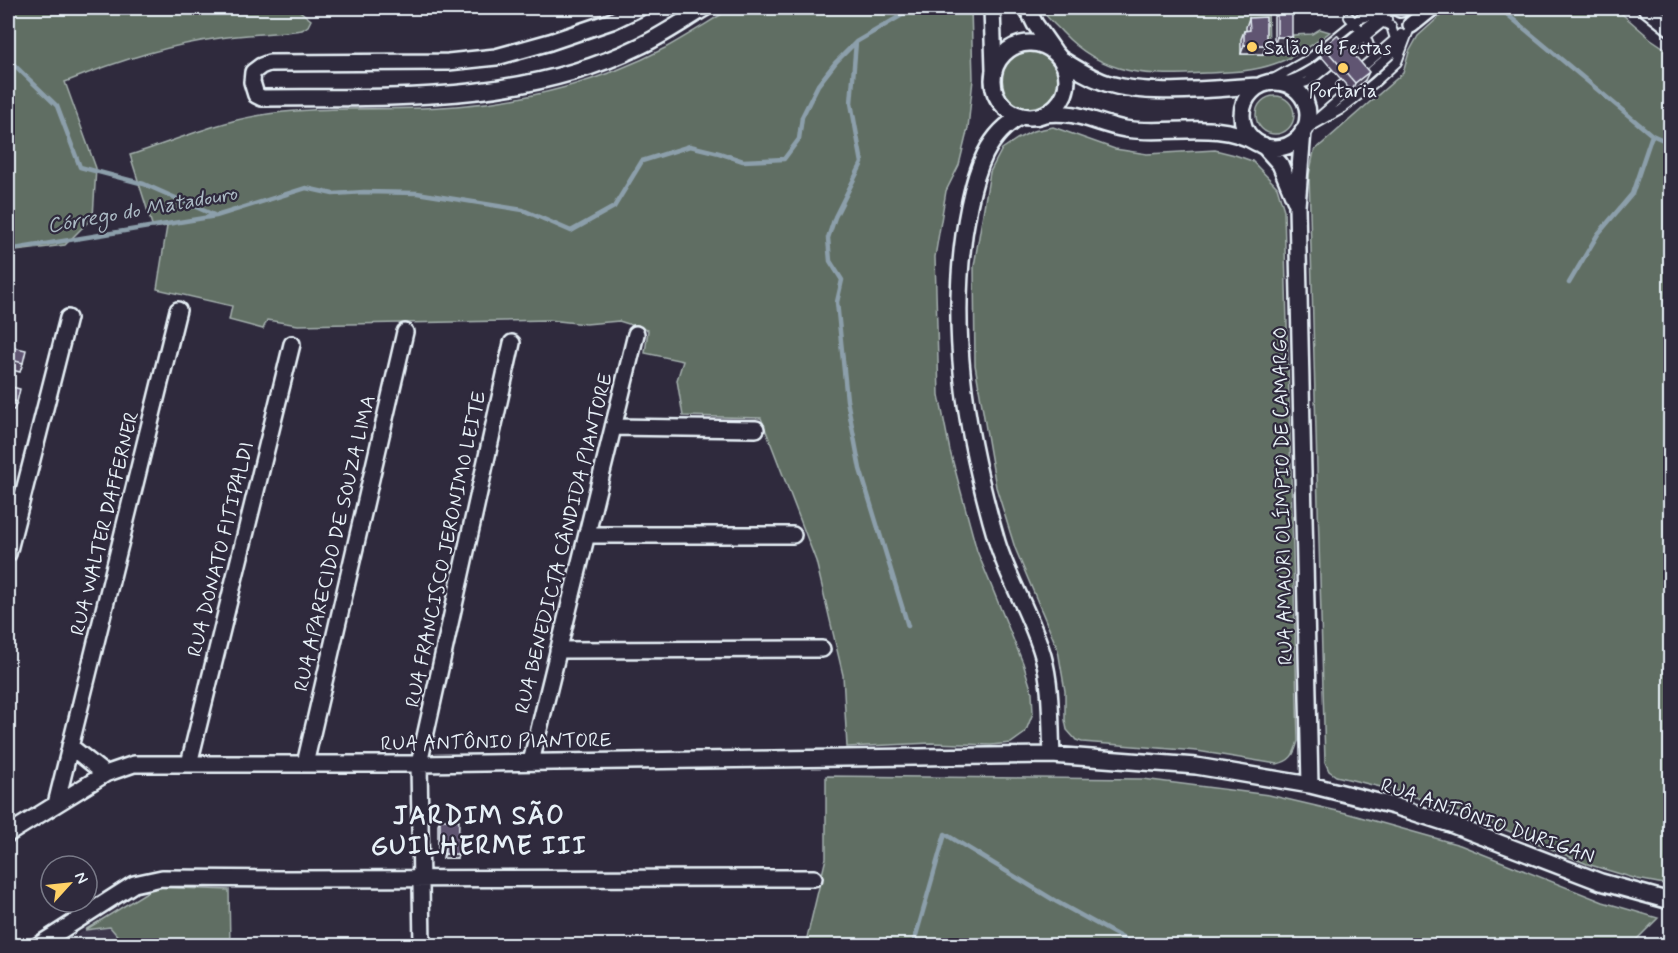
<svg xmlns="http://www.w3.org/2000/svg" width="1678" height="953" viewBox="0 0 1678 953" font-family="Mynerve,sans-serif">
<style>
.built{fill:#3e374d}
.green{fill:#616e63;stroke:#a4b0ae;stroke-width:1.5}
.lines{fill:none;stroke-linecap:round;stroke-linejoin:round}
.stream{stroke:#8c9fab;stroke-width:4.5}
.lane-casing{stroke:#e8f1f8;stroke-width:12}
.street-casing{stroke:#e8f1f8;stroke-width:20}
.lane{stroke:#2f2a3d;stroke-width:8}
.street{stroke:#2f2a3d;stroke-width:15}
.wall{fill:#534962;stroke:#e8f1f8;stroke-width:1.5}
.shaded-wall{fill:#433c50;stroke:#e8f1f8;stroke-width:1.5}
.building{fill:#605572;stroke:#e8f1f8;stroke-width:1.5}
.poi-dot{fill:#ffd166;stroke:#2f2a3d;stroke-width:2}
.labels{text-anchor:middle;stroke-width:4.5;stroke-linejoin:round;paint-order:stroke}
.poi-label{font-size:20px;fill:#e8f1f8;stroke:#2f2a3d;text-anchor:start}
.street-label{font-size:20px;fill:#e8f1f8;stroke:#2f2a3d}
.water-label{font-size:21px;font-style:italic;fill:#abbac4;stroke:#2f2a3d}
.district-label{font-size:26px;font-weight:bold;letter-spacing:1.5px;fill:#e8f1f8;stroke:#2f2a3d}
</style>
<rect width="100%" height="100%" fill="#2f2a3d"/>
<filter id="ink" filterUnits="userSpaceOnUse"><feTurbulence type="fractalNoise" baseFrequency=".0167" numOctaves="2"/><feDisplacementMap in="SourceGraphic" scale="12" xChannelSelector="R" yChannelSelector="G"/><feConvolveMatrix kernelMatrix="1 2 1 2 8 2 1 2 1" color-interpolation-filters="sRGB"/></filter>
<g filter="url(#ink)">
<!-- built -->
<path class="built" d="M110,927L125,945L60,946L85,930Z"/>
<!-- green -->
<path class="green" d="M8,8H296L311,20L308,26L302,30C275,34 247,34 220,38C166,45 115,62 65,82L96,168L93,217L65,245L8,252Z
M732,8H971L973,79L968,128L959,165L946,191L935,257L939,395L950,451L977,551L1023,663L1032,692L1033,713L1025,733L1011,743L991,745L931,743L847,747L843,675L816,561L761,418L683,416L677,380L683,361L645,353L648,330L619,321L586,324L549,320L298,325L267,320L263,329L229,320L232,306L157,289L167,226L153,228L130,155C171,142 215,123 256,116C322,104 390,112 456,106C527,101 603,81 665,48C688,35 710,21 732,8Z
M1041,8H1281L1280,11L1268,10L1269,49H1291L1293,35L1312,34L1320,29L1330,32C1312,45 1296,57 1274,64C1252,72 1229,72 1206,73C1149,76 1104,77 1062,32C1055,24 1045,17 1041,8Z
M1449,8H1615L1651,39L1670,52V885L1637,879L1587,864L1475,817L1397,791L1336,776L1329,771L1325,762L1309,175L1314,151L1403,73L1409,52L1418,36Z
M1002 80a28 28 0 1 1 56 0a28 28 0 1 1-56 0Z
M1256 115a19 19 0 1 1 38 0a19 19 0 1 1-38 0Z
M1053,127L1115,149L1147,154L1215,150L1235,155L1252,161L1277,187L1284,210L1298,741C1294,755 1291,761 1277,764L1197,751L1082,742L1076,740L1067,730L1065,720V691L1058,650L1015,548L996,487L975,365L974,266L990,172L1002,149L1017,139L1033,131Z
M826,776L1143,779L1269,795L1346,813L1460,845L1603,902L1658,918L1630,946H805L826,858Z
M155,887L229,890L230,945H125L110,927L85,930Z"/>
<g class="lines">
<!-- stream -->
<path class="stream" d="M1502,10L1652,135L1670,143
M856,42L851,103L862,163L835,217L828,238L830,261L842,280L837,302L847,400L860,469L908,626
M8,59L57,106L80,167L144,184L214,215
M8,250L216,216L306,188L333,194L364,192L417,193L523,210L571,231L614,207L642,161L690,146L719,153L743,161L784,159L799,139L802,117L818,85L836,62L856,42L914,8
M1569,283L1598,234L1632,194L1652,135
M913,946L945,834L1057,902L1137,946"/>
<!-- lane casing -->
<g class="lane-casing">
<path id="lane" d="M1349,17L1365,35L1370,48L1377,52L1382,51
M1382,22L1391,26L1395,39
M1266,83L1309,59L1360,18L1400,9
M1280,83C1322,75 1348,33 1385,16
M1341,86L1401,34
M1291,87L1307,82L1316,76L1387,19
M1311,124L1392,53L1402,38
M1303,131L1340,110L1374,83L1397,62L1411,25"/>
</g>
<!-- street casing -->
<g class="street-casing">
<path id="street" d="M639,8L612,21L550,42L496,57L448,62L269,63L261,66L253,72L252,82L256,95L262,98C389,97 521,104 638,47C662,36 683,21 705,8
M992,8L994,70
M1027,8L1035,24L1054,51
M1646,8L1670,27
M1400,9L1402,8
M1411,25L1432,8
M993 80a37 37 0 1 1 74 0a37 37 0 1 1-74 0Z
M1061,59C1075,68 1089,77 1106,83C1149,97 1213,88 1259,86
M1242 115a33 33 0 1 1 66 0a33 33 0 1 1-66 0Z
M1044,114C1079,110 1093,123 1125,129C1168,136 1218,119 1257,143
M1022,116C987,133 976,171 969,206C946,320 965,433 997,542C1009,581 1032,616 1043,656C1052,688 1050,722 1052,755
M1303,131L1297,206L1310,785
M1263,145L1280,164L1295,200
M613,427L756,429
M587,535H793
M8,554L68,318
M558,650L822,649
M70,746L105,774
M531,762L636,334
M189,764L292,344
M305,764L405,332
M56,804L178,310
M8,834L105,774L134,764H419L1052,755L1196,766L1310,785L1394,806L1450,824L1601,882L1670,901
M37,946L134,884L162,878L281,879L814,878
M422,946L419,764L512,343"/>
</g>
<!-- lane -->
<use href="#lane" class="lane"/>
<!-- street -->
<use href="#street" class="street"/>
</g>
<!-- wall -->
<path class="wall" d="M1277,8L1289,46H1274V17Z
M1249,18L1263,54H1241V39L1244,31H1246V27Z
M1324,47L1365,80L1352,92L1320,55Z
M8,346L23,363L20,372L8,369Z
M8,386L17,402L14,410L8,409Z
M440,820L458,854L457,858H443L444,850L438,849V824Z"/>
<!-- shaded-wall -->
<path class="shaded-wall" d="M1277,37H1292L1289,46H1274Z
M1244,45H1266L1263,54H1241Z
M1369,72L1365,80L1352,92L1355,83Z
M440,845H445L444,850L438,849Z
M445,854H458L457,858H443Z"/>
<!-- building -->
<path class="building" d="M1277,8H1292V37H1277Z
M1266,17V45H1244V31L1250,30L1249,18Z
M1337,35L1369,72L1355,83L1324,47Z
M8,346L26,350L23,363L8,359Z
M8,386L20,389L17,402L8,399Z
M440,820H459L458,854H445V845H440Z"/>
</g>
<!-- markers -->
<g class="poi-dot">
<circle cx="1252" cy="47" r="6"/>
<circle cx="1343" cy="68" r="6"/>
</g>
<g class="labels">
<!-- poi labels -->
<g class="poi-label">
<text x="1264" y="54">Salão de Festas</text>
<text x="1343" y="97" text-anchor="middle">Portaria</text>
</g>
<!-- street labels -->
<g class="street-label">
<text transform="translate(1282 496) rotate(-91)" y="7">RUA AMAURI OLÍMPIO DE CAMARGO</text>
<text transform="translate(104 523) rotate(-76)" y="7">RUA WALTER DAFFERNER</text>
<text transform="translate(334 543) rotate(-77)" y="7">RUA APARECIDO DE SOUZA LIMA</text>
<text transform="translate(563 543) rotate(-76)" y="7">RUA BENEDICTA CÂNDIDA PIANTORE</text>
<text transform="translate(220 549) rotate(-76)" y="7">RUA DONATO FITIPALDI</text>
<text transform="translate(445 549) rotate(-78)" y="7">RUA FRANCISCO JERONIMO LEITE</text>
<text transform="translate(496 741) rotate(-1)" y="7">RUA ANTÔNIO PIANTORE</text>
<text transform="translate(1488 820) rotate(19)" y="7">RUA ANTÔNIO DURIGAN</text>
</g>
<!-- water labels -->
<g class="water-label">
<text transform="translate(142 209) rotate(-10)" y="7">Córrego do Matadouro</text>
</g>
<!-- district labels -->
<g class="district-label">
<text x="479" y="824">JARDIM SÃO<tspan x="479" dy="30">GUILHERME III</tspan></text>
</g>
</g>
<!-- margin -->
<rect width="1678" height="953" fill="none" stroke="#2f2a3d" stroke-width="30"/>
<rect x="15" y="15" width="1648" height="923" fill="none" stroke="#e8f1f8" stroke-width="2" filter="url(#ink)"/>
<!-- north arrow -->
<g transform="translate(69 884) rotate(63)"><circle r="28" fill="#2f2a3d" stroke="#797a88" stroke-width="1.5"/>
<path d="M0-4.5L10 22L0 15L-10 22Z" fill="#ffd166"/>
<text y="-9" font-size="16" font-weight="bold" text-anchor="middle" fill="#e8f1f8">N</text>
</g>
</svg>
